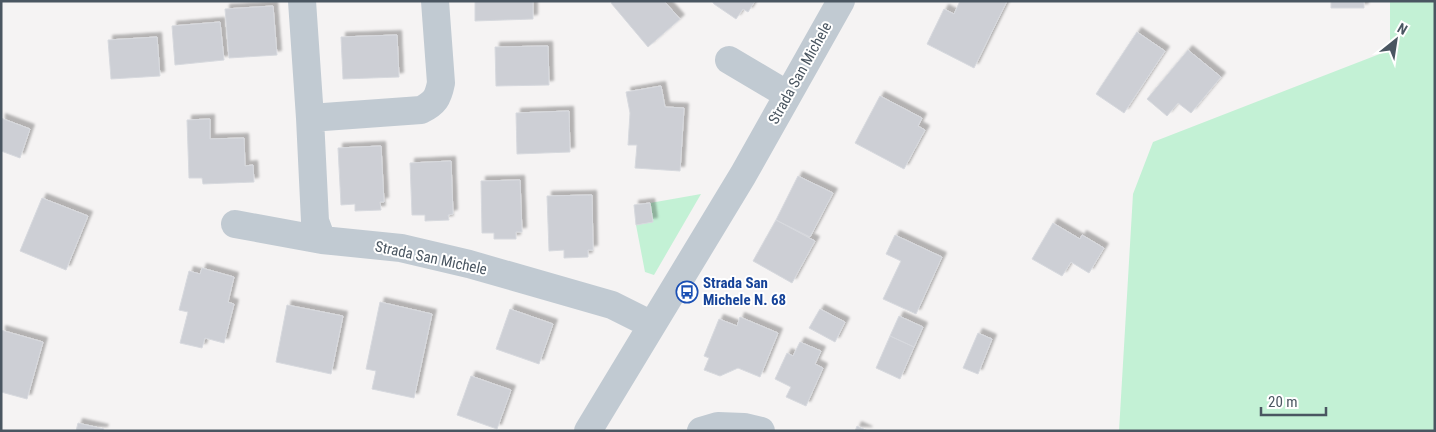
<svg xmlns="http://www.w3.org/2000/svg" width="1436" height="432" viewBox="0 0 1436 432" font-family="'Roboto Condensed',sans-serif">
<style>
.green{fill:#c3f1d5}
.building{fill:#cdcfd5;stroke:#d7d9de;filter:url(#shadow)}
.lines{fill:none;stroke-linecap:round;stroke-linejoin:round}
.minor{stroke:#c1cad2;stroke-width:28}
.labels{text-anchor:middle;stroke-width:4;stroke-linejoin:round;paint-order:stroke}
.street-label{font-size:15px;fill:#4a5661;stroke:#fff}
.transit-label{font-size:15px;font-weight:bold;fill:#164399;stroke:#fff;text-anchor:start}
</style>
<defs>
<filter id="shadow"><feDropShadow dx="4.5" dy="-4.5" stdDeviation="1" flood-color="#0004"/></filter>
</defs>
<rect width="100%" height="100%" fill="#f5f3f3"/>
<!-- green -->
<path class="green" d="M1390,1H1435V431H1119L1133,194L1153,142L1390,50Z
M701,194L654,275L645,272L636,225L652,222L650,203Z"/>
<!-- building -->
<path class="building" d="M475,1H533V19L475,21Z
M613,1H664L680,19L648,47L611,3Z
M712,1H755L748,12L743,9L736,19L714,4Z
M960,1H1007L974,68L927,44L944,9L954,14Z
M1331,1H1364V8H1331Z
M273,6L277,55L229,58L225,9Z
M220,22L224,60L175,65L172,26Z
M1137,32L1165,51L1124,113L1096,94Z
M397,35L399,77L343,79L341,37Z
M157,37L160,76L111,79L108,40Z
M548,46L549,85L496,86L495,47Z
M1188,50L1221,77L1191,113L1178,103L1167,116L1147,99Z
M661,86L665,107L684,108L680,171L635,168L637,145H628L630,113L626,92Z
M880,96L922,118L918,126L925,130L904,169L855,143Z
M569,111L570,152L517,154L516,113Z
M1,118L30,129L20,158L1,151Z
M210,119V139L244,138L245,166L253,165L254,182L203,184L202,178H189L187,120Z
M381,146L384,202H380L381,210L355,211V204L341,205L338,148Z
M451,161L453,214L448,215L449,220L425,221V215H412L410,163Z
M798,176L833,193L810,237L776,220Z
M520,180L522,232H516V239H494V233H482L481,181Z
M592,195L593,250H588V257L564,258V250L549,251L547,196Z
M42,198L88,216L66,270L20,251Z
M650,203L653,222L636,225L634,205Z
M776,220L815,241L792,283L753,261Z
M1053,223L1080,239L1082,235L1104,248L1089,273L1071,262L1062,276L1032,259Z
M895,235L942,257L916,314L883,299L901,261L886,254Z
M202,268L234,277L228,302L234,304L224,343L205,338L202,348L180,343L188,312L179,310L189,271L200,274Z
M380,302L432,314L414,398L372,389L376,371L366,369Z
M287,305L343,316L331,374L276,362Z
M510,309L553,324L539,364L496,349Z
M820,309L845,322L835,342L809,328Z
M899,316L923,327L914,347L890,336Z
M740,317L778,333L760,377L738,368L720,376L704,370L709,358L704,356L719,319L737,326Z
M1,330L43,342L27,399L1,392Z
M978,333L992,339L978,374L963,368Z
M890,336L914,347L900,379L876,368Z
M800,342L821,351L815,364L823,368L806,406L786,397L791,387L775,379L787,353L793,356Z
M471,376L511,390L497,429L457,415Z
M78,423L104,429L103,431H76Z
M857,426L868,431H855Z"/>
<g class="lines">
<!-- minor -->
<path class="minor" d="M302,1L310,118L315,221L322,240L401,248L469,264L612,305L652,325
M729,60L788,95
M310,118L421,110C435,103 438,98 441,83L435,1
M235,224L322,240
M588,431L743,175L841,1
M701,431L718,426L744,427L761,431"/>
</g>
<!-- icons -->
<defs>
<g id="bus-ring" transform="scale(1.125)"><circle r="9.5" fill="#fff" stroke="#1a4fb4" stroke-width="1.5"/><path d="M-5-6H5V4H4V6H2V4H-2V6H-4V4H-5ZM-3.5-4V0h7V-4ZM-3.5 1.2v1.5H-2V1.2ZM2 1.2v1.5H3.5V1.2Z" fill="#1a4fb4"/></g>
</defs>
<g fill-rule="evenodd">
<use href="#bus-ring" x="687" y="292"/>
</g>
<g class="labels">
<!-- street labels -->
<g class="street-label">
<text transform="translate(800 73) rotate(-61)" y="5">Strada San Michele</text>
<text transform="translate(431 258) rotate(12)" y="5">Strada San Michele</text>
</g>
<!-- transit labels -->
<g class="transit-label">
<text x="703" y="288">Strada San<tspan x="703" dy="17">Michele N. 68</tspan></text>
</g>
</g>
<!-- border -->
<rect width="1436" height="432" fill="none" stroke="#4a5661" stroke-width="5"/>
<!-- north arrow -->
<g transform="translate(1396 40) rotate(30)" stroke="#ffffff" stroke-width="4" paint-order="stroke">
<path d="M0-4L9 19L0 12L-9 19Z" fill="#4a5661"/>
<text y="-8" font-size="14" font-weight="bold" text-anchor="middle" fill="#4a5661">N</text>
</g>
<!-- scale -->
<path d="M1261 407v8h65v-8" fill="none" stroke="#4a5661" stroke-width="2.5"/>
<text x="1268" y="407" font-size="15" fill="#4a5661" stroke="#ffffff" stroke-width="4" paint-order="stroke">20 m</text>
</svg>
